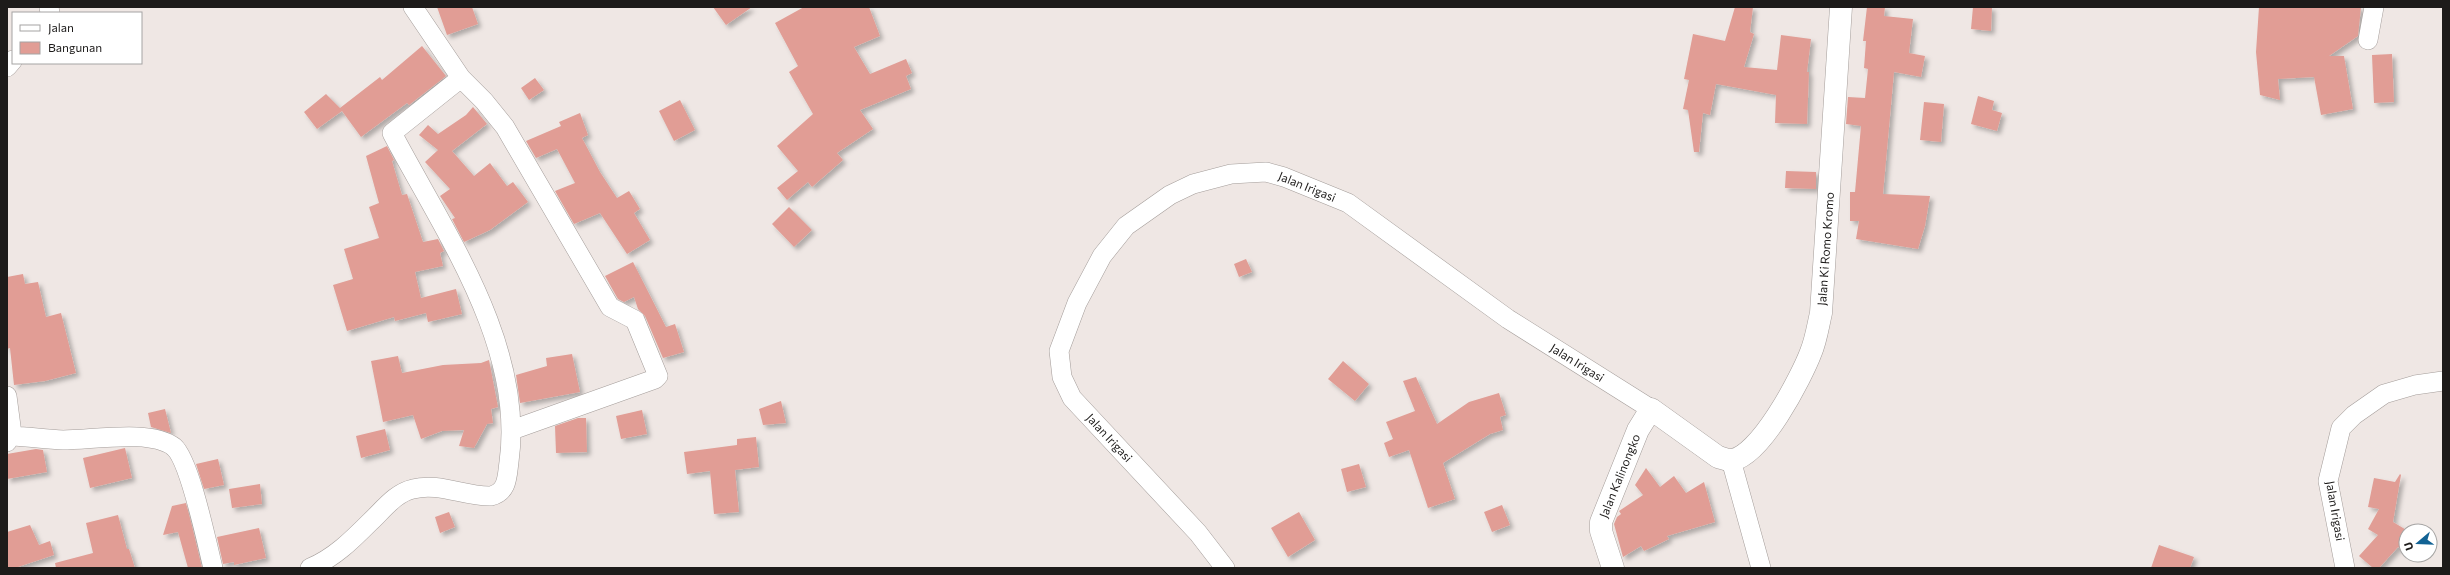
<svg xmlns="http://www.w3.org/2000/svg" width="2450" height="575" viewBox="0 0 2450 575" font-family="Commissioner,sans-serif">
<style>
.building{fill:#e19d95;filter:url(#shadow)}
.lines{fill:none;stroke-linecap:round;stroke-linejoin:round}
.minor-casing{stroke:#a49d9a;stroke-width:20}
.tertiary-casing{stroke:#a49d9a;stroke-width:23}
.minor{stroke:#fff;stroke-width:19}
.tertiary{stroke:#fff;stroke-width:22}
.labels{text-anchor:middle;stroke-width:3;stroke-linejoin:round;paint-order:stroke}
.street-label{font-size:12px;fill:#1d1b1a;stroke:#fff}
</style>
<defs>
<filter id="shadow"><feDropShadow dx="3.5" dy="3.5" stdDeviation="2" flood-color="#0004"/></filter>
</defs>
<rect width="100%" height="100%" fill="#efe7e4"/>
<!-- building -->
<path class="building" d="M437,7H472L478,24L447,35Z
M713,7H752L726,25Z
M804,7H869L880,36L854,47L870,74L906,59L912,73L906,76L911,89L860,110L873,129L837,153L843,160L812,187L808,182L787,200L777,188L798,171L777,146L813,114L789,72L798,66L775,23Z
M1735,7H1753L1750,32L1754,34L1744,67L1777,70L1781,35L1811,39L1807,72H1809L1807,124L1775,123L1776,95L1716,84L1710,115L1703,113L1699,152H1694L1688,110L1683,109L1689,80L1684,79L1693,34L1725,41Z
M1867,7H1885L1884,16L1913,19L1909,53L1925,56L1921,77L1894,72L1883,194L1930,196L1925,226L1918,249L1856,239L1859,221H1850V192H1855L1861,126L1846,124L1848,97L1865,98L1868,69L1864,68L1866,41H1863Z
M1973,7H1992L1991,31L1971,29Z
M2259,7H2361L2358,36L2329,56H2344L2353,109L2321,115L2314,77L2278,79L2280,100L2260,95L2256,52Z
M422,46L446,76L409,105L407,103L361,137L342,111L317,129L304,112L326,94L340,108L380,77L382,80Z
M2392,54L2394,102L2374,103L2372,55Z
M535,78L544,90L529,100L521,88Z
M1978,96L1994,101L1992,110L2002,113L1997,131L1971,124Z
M680,100L695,130L674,141L659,111Z
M1924,102L1944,104L1941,142L1920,140Z
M473,107L487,124L452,151L474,176L490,163L507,186L513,182L528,202L490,230L464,242L452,219L455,218L440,196L450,189L425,162L438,150L419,135L428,125L438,134L466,115Z
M580,113L588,135L582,138L600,172L617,198L629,191L640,209L634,213L650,240L627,254L600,213L574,224L555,191L575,183L557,149L536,158L526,141L561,126L559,122Z
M387,146L394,160L392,161L402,195L407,194L423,242L438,239L444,251L440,253L443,266L415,272L421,298L456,289L462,314L428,322L426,313L395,321L394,317L347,331L333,285L353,279L344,249L379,238L369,207L379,203L366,156Z
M1786,171L1816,172V189L1785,188Z
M789,207L812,230L794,247L772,224Z
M1246,259L1252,272L1239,277L1234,264Z
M633,262L666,327L675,324L684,352L663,358L645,316L638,309L634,297L624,302L618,299L605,276Z
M23,274L25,284L38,282L46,317L61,313L76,373L45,381L14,385L10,348L7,349V277Z
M572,354L580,392L520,403L516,375L547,366L546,358Z
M398,356L402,373L443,365L481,363L489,360L498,407L491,409L493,423L487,424L474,448L459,446L464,430L442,431L421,439L413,415L383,422L371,361Z
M1343,361L1369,384L1355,401L1328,379Z
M1416,377L1437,424L1469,402L1499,393L1506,415L1500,417L1503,430L1490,434L1443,463L1455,499L1428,508L1409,450L1389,457L1384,443L1393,439L1386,422L1415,411L1403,381Z
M781,401L786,423L763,425L759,409Z
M165,409L171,433L151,427L148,413Z
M642,410L647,434L621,439L616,416Z
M578,418H586L587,452L556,453L555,426Z
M385,429L390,450L361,458L356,436Z
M756,437L759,467L735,470L739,512L714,514L710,471L687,474L684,452L737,445V439Z
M125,448L132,478L90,488L83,458Z
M36,449L43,450L47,472L7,479V454Z
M218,459L224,485L204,489L196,464Z
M1359,464L1366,487L1347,492L1341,469Z
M1646,468L1660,487L1674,476L1686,493L1704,482L1715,522L1667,536L1669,539L1644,551L1641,546L1623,557L1614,524L1617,517L1621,514L1619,511L1643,495L1635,485Z
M2400,474L2401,475L2393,522L2408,531L2406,552L2398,547L2379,568H2373L2359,556L2378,535L2368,529L2379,509L2368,507L2374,478L2395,482Z
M260,484L262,504L232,508L229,489Z
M186,503L192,526L202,568H188L178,532L163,535L172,506Z
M1502,505L1510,525L1492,532L1484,512Z
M449,512L455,527L440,533L435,517Z
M1299,512L1315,540L1288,557L1271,528Z
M118,515L127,549H129L135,568H56L55,563L93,553L86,523Z
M30,525L39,545L50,541L54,555L15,568H7V532Z
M259,528L266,558L234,565V562L223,564L217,537Z
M2159,545L2194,557L2190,568H2151Z"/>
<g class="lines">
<!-- minor casing -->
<g class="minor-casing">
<path id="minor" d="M49,7L50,13
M2368,40L2374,7
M7,67L13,60
M461,78L484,101L505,127L610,307L635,320L658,376L655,379L512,430
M7,396L12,434L7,442
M12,436C29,437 46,439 63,440C93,440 151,429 174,447C190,461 207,544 213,568
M1731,460L1761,568
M310,568C334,558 352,540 370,522C383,510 395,493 413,489C439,482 465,497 491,496C508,492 507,476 509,462C525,345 444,232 392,133L461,78L413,7
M1225,568L1198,533L1072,398L1062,377L1059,351L1077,303L1102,256L1126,226L1170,195L1193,184L1231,174L1266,172L1284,177L1348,203L1508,319L1651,409
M2345,568L2328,481L2341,428L2354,415L2384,394L2415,385L2443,381"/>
</g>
<!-- tertiary casing -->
<g class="tertiary-casing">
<path id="tertiary" d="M1613,568L1601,531V522L1638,430L1651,409L1718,457C1722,458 1727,460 1730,460C1759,460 1802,376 1811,352C1816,340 1818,326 1821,313L1841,7"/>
</g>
<!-- minor -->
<use href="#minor" class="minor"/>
<!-- tertiary -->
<use href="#tertiary" class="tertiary"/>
</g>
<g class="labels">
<!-- street labels -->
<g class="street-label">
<text transform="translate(1307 187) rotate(22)" y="4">Jalan Irigasi</text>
<text transform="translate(1826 249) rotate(-86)" y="4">Jalan Ki Romo Kromo</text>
<text transform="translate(1577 363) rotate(32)" y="4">Jalan Irigasi</text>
<text transform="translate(1109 438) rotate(47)" y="4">Jalan Irigasi</text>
<text transform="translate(1620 476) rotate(-68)" y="4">Jalan Kalinongko</text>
<text transform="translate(2335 511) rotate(80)" y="4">Jalan Irigasi</text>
</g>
</g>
<!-- border -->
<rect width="2450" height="575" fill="none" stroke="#1d1b1a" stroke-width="16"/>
<!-- legend -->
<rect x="12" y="12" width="130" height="52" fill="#ffffff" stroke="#a5a4a3"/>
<rect x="20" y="25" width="20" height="6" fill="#ffffff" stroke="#a5a4a3"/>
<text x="48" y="32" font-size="12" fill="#1d1b1a">Jalan</text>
<rect x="20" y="42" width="20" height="12" fill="#e19d95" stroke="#a5a4a3"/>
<text x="48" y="52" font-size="12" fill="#1d1b1a">Bangunan</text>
<!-- north arrow -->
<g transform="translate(2418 543) rotate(251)"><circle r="19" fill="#ffffff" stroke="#a5a4a3"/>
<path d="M0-3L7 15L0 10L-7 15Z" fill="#126294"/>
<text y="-6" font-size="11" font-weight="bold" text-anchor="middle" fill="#1d1b1a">U</text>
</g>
</svg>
